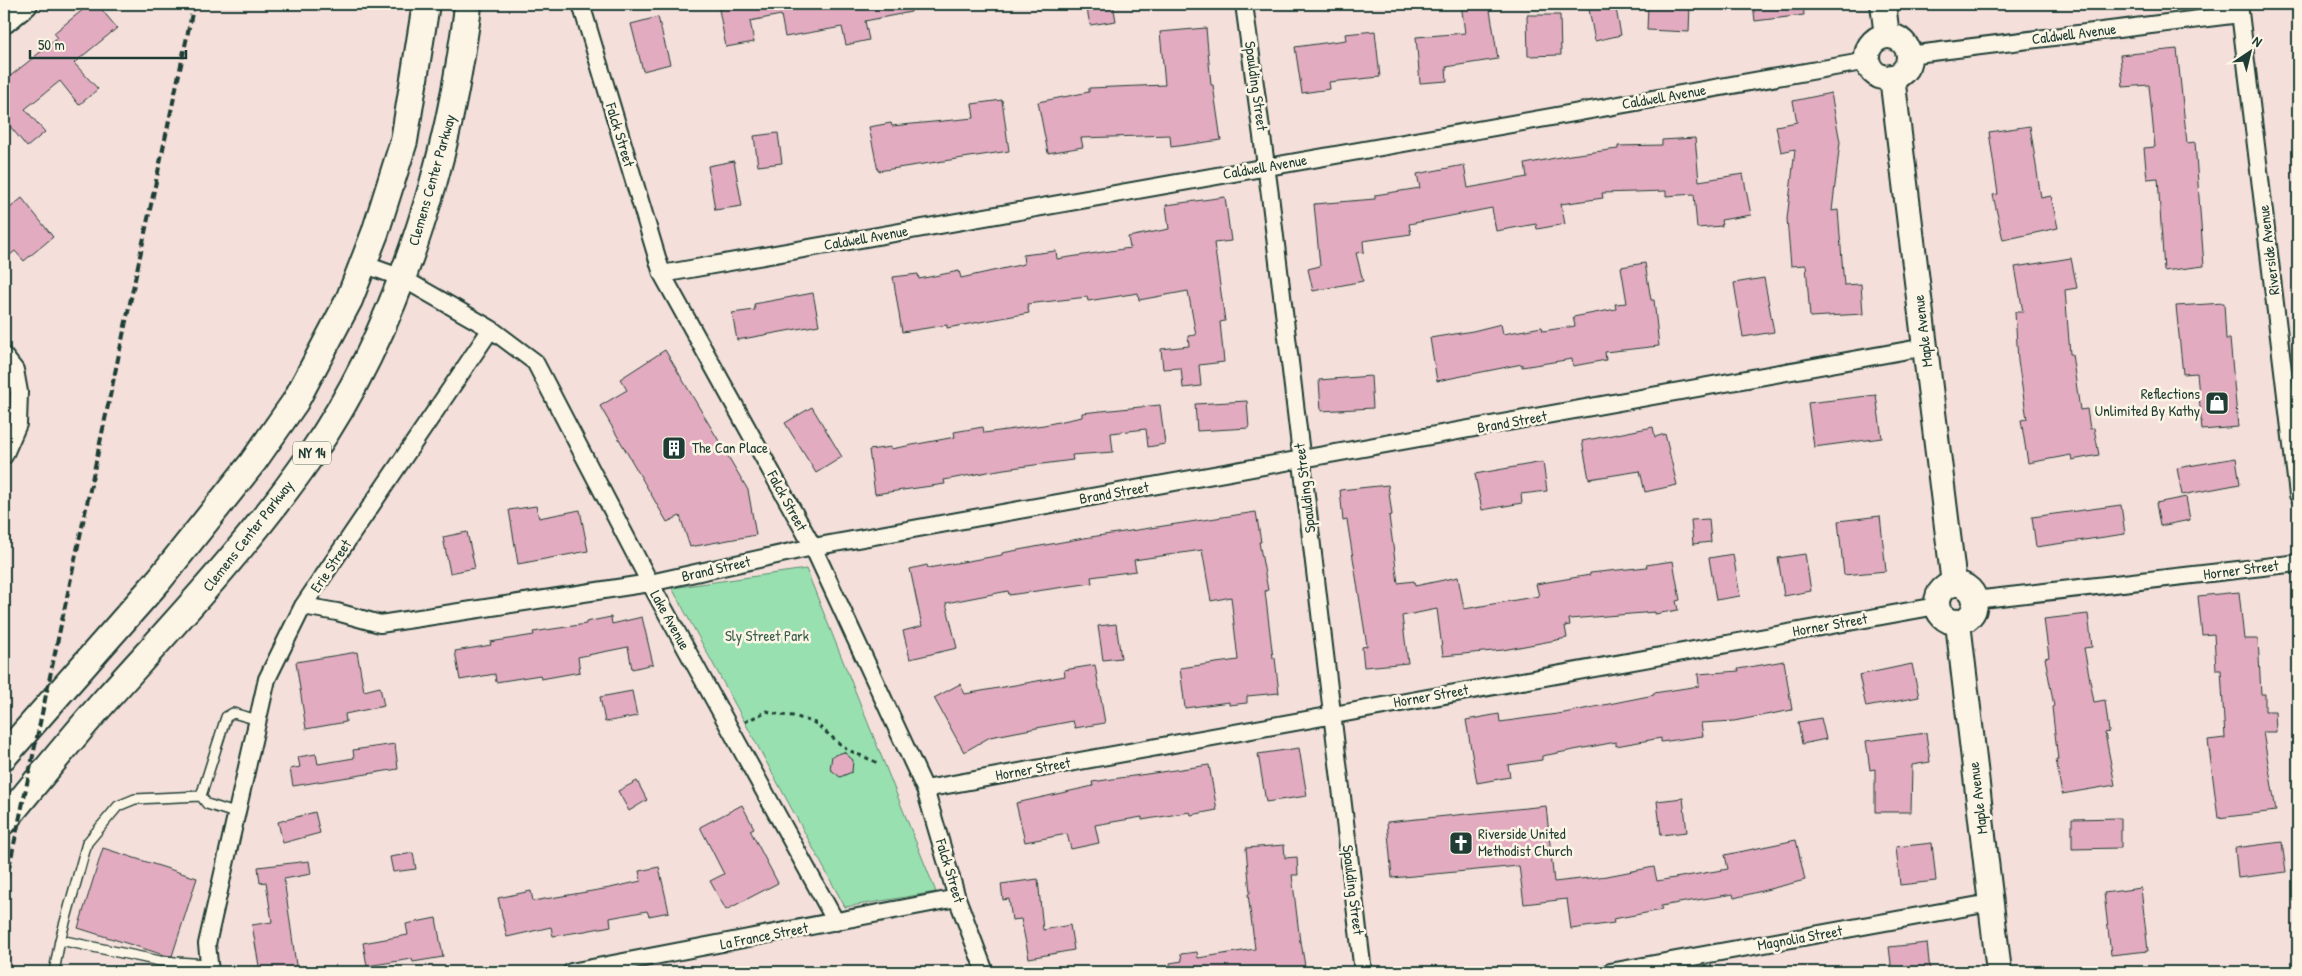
<svg xmlns="http://www.w3.org/2000/svg" width="2302" height="976" viewBox="0 0 2302 976" font-family="'Patrick Hand',sans-serif">
<style>
.green{fill:#98e0af;stroke:#5c8e72}
.building{fill:#e2abc0;stroke:#1f3d34}
.lines{fill:none;stroke-linecap:round;stroke-linejoin:round}
.lane-casing{stroke:#1f3d34;stroke-width:12}
.street-casing{stroke:#1f3d34;stroke-width:20}
.secondary-casing{stroke:#1f3d34;stroke-width:28}
.primary-casing{stroke:#1f3d34;stroke-width:30}
.path{stroke:#1f3d34;stroke-width:3;stroke-dasharray:4 4;stroke-linecap:butt}
.lane{stroke:#fcf5e5;stroke-width:9}
.street{stroke:#fcf5e5;stroke-width:16}
.secondary{stroke:#fcf5e5;stroke-width:24}
.primary{stroke:#fcf5e5;stroke-width:26}
.rail{stroke:#1f3d34;stroke-width:4;stroke-dasharray:8 4;stroke-linecap:butt}
.labels{text-anchor:middle;stroke-width:5;stroke-linejoin:round;paint-order:stroke}
.shield{fill:#fcf5e5;stroke:#617469;stroke-width:1}
.shield-label{font-size:14px;font-weight:bold;fill:#1f3d34}
.street-label{font-size:15px;fill:#1f3d34;stroke:#fcf5e5}
.poi-label{font-size:15px;fill:#1f3d34;stroke:#fcf5e5;text-anchor:start}
.park-label{font-size:15px;fill:#375e4d;stroke:#fcf5e5}
</style>
<rect width="100%" height="100%" fill="#f4dfda"/>
<filter id="ink" filterUnits="userSpaceOnUse"><feTurbulence type="fractalNoise" baseFrequency=".02" numOctaves="2"/><feDisplacementMap in="SourceGraphic" scale="10" xChannelSelector="R" yChannelSelector="G"/><feConvolveMatrix kernelMatrix="1 2 1 2 8 2 1 2 1" color-interpolation-filters="sRGB"/></filter>
<g filter="url(#ink)">
<!-- green -->
<path class="green" d="M806,569L936,892L845,907L672,588Z"/>
<!-- building -->
<path class="building" d="M90,4H97L117,28L74,63L98,89L79,105L60,81L25,109L45,132L27,147L4,119V81L58,38L54,33Z
M718,4H910L911,12L865,21L869,40L846,45L842,27L785,37L781,15L750,21L754,42L726,47Z
M1086,4H1113L1116,21L1090,25Z
M1461,4H1489L1498,59L1446,67L1447,81L1420,83L1416,37L1465,33Z
M1588,4H1615L1621,35L1595,41Z
M1648,4H1690L1689,32L1647,30Z
M1753,4H1803L1804,15L1755,21Z
M1527,15H1560L1561,55L1528,56Z
M658,17L670,64L643,71L631,24Z
M1206,28L1211,85H1213L1221,140L1171,147L1170,135L1081,138L1083,147L1048,153L1038,102L1089,92V88L1165,85L1160,32Z
M1375,31L1380,77L1329,82L1330,89L1302,93L1295,47L1346,40L1345,34Z
M2177,49L2187,143L2195,142L2204,266L2164,271L2158,178L2147,179L2144,148L2155,147L2149,85L2123,87L2120,55Z
M1831,93L1840,142L1832,211L1838,210L1844,285L1861,284L1863,314L1810,317L1806,265L1791,266L1787,219L1795,149L1781,152L1776,126L1797,122L1793,101Z
M1002,100L1009,151L878,171L869,127L891,123L892,126L974,118L972,104Z
M2030,126L2041,198L2051,196L2058,228L2003,240L1993,195L1998,194L1989,132Z
M778,133L782,163L758,166L754,136Z
M1695,138L1699,181L1743,174L1751,215L1721,220L1722,226L1697,228L1694,194L1666,196V191L1602,193L1603,198L1561,204L1565,224L1537,229L1536,224L1496,231L1492,208L1409,224L1411,234L1363,241L1364,252L1356,253L1363,281L1313,291L1308,269L1320,266L1314,204L1375,199V195L1420,188L1417,174L1464,165L1468,188L1527,177L1525,164L1570,155L1618,149V146L1662,145V140Z
M734,161L742,206L715,210L708,166Z
M1225,197L1231,241L1214,243L1225,321L1220,322L1224,362L1199,365L1201,386L1183,388L1181,368L1163,369L1161,349L1189,346L1188,336L1196,335L1188,291L1139,300L1138,293L1088,301L1087,297L1027,304L1029,313L947,328V325L902,332L893,277L918,274L919,279L959,271L961,278L1024,264L1023,255L1056,251L1057,259L1130,248L1128,237L1169,229L1166,205Z
M22,198L53,237L24,261L15,251L4,260V213Z
M2071,258L2077,288L2065,290L2070,354H2072L2080,410L2087,409L2090,429L2094,428L2099,455L2072,460L2071,455L2028,463L2021,420L2027,419L2018,361L2015,312H2023L2015,267Z
M1645,263L1651,300H1654L1659,346L1605,352L1606,360L1573,366L1572,359L1522,367V364L1437,381L1430,338L1473,331L1501,324L1503,334L1542,327L1543,331L1575,326L1573,317L1616,309L1615,304L1627,303L1621,267Z
M1764,278L1774,332L1743,337L1734,283Z
M813,293L819,325L737,340L732,313L755,310L754,304Z
M2224,303L2226,339H2230L2238,427L2202,430L2197,373L2183,374L2176,306Z
M665,350L748,490L756,535L690,547L680,516L667,522L600,406L627,390L620,379Z
M1371,376L1373,408L1321,411L1319,380Z
M1876,395L1882,438L1814,447L1808,403Z
M1247,401L1249,428L1197,431L1195,404Z
M1160,405L1165,444L1148,447L1146,429L1111,433L1113,452L1072,455L1073,460L1004,469L944,480L945,484L875,494L869,450L891,447V449L955,437L954,432L983,427L984,433L1044,425L1082,417V413Z
M812,407L842,457L816,473L785,423Z
M1653,427L1655,437L1665,434L1677,485L1645,492L1640,471L1589,479L1582,441Z
M2236,458L2240,484L2182,495L2177,468Z
M1543,462L1547,491L1521,494L1522,503L1482,510L1475,474Z
M1388,485L1392,515L1389,516L1398,583L1414,581L1415,586L1458,577L1464,609L1539,596L1536,584L1590,575V573L1647,567L1646,565L1673,561L1680,600L1676,601L1678,610L1655,614V612L1569,619L1570,625L1565,626L1567,638L1503,650L1443,656L1437,609L1402,616L1408,663L1364,667L1362,647L1367,646L1347,520L1343,521L1340,490Z
M2186,497L2190,520L2160,526L2156,503Z
M2121,505L2125,534L2036,547L2032,517Z
M536,506L539,518L580,510L588,551L518,564L509,510Z
M1256,512L1261,542H1259L1268,590L1265,591L1273,658H1275L1279,693L1247,696V703L1229,705V702L1185,708L1180,668L1238,660L1231,597L1211,601L1202,550L1134,560L1136,571L1091,577L1092,583L1009,595L1008,591L946,603L957,648L910,659L903,631L922,626L910,569L927,565L928,568L1002,555V553L1084,538Z
M1880,516L1886,571L1844,575L1838,521Z
M1709,519L1711,542L1693,544L1691,520Z
M467,532L475,568L450,573L443,537Z
M1733,554L1740,596L1716,600L1709,558Z
M1805,554L1811,591L1784,596L1778,558Z
M2239,592L2244,639H2258L2261,694H2265V711H2275L2276,732H2263L2276,811L2218,818L2208,740L2225,738L2221,670H2216L2214,634L2202,635L2198,596Z
M2088,614L2092,647L2084,648L2094,702L2105,700L2109,732L2105,733L2115,785L2062,794L2056,760H2058L2052,707L2054,706L2045,658L2049,657L2044,619Z
M611,617L612,624L642,617L653,664L632,669L628,647L578,657L580,672L541,679L540,675L496,682L495,674L460,680L455,651L491,645L490,642L534,635L533,632L586,624V622Z
M1116,624L1121,658L1103,660L1098,626Z
M357,652L364,691L380,687L384,706L345,714L346,722L306,729L296,662Z
M1784,661L1792,710L1734,721L1701,723L1703,736L1661,742V738L1616,746V742L1542,756V760L1508,765L1510,777L1477,783L1466,720L1499,714L1500,722L1564,713L1654,695V693L1699,686L1698,674L1739,671L1738,669Z
M1912,664L1919,697L1866,707L1859,675Z
M1095,665L1105,723L1075,728L1073,721L990,737L964,752L934,698L960,684L965,694L1065,676L1064,670Z
M632,691L637,716L605,722L600,697Z
M1821,718L1826,739L1802,744L1798,722Z
M1926,733L1930,762L1912,765L1911,812H1875V769L1870,770L1866,741Z
M395,744L398,769L293,786L290,769L300,767L298,757L316,754L318,764L354,758L353,750Z
M1299,748L1307,796L1266,802L1258,754Z
M844,752L853,760L852,772L840,777L830,769L832,756Z
M1209,765L1217,810L1191,815L1190,812L1142,820V817L1095,825L1099,843L1071,849L1067,834L1025,842L1016,803L1093,786L1092,782Z
M637,781L647,800L629,811L618,791Z
M1683,798L1687,832L1661,835L1657,801Z
M742,805L754,828L750,830L778,883L726,910L710,881L724,874L700,827Z
M1546,806L1554,882L1607,876L1654,867L1657,881L1728,869L1725,855L1796,840L1805,880L1734,898L1733,894L1661,906L1662,910L1613,919L1614,923L1571,929L1567,899L1524,904L1519,866L1392,878L1387,822Z
M315,812L320,833L283,843L278,822Z
M2121,818V848L2072,849V819Z
M2282,842L2286,872L2238,878L2235,848Z
M1932,843L1936,881L1900,885L1896,847Z
M1284,845L1285,858L1297,857L1298,875H1292L1300,942H1301L1306,972H1171L1170,963L1182,961L1181,954L1197,952L1198,958L1255,949L1248,894L1250,893L1246,848Z
M103,848L197,878L172,956L164,955L78,928Z
M413,853L416,869L393,872L390,857Z
M309,861L311,874L284,879L297,972H260L252,925L272,922L266,882L260,883L258,867Z
M659,867L669,912L649,916L647,911L610,918L611,926L585,931L553,936L551,927L507,937L498,898L531,891L533,901L610,888L641,881L639,871Z
M1038,879L1043,930L1070,925L1074,950L1029,958L1021,919L1012,920L1009,899L1003,900L1001,884Z
M2141,888L2148,951L2111,955L2104,893Z
M436,918L443,957L413,962L412,959L367,966L363,943L408,935L406,924Z
M1927,943L1930,971L1892,972L1889,947Z"/>
<g class="lines">
<!-- lane casing -->
<g class="lane-casing">
<path id="lane" d="M201,796L135,799L118,806L87,843L60,940L160,961L208,964
M238,814L207,804L201,796L226,717L233,713L258,720
M54,972L60,940"/>
</g>
<!-- street casing -->
<g class="street-casing">
<path id="street" d="M581,4L662,274L813,547L925,789L957,898L985,972
M1244,4L1270,195L1363,972
M2239,4L2298,495
M1908,55L2240,14
M662,274L1868,61
M491,329L535,362L650,583L836,922
M4,356L15,370L19,392L18,424L4,456
M1974,600L2298,563
M303,606L337,612L380,624L650,583L813,547L1925,347
M925,789L1937,606
M210,972L207,944L267,679L303,606L491,329L402,278L363,264
M571,972L957,898
M1610,972L1990,903"/>
</g>
<!-- secondary casing -->
<g class="secondary-casing">
<path id="secondary" d="M1883,4L1887,36
M4,21L25,4
M1867 57a21 21 0 1 1 42 0a21 21 0 1 1-42 0Z
M1892,77L1954,584
M1937 603a19 19 0 1 1 38 0a19 19 0 1 1-38 0Z
M1958,623L1999,972"/>
</g>
<!-- primary casing -->
<g class="primary-casing">
<path id="primary" d="M4,756L159,580L253,462L295,402L349,300L375,233L404,141L426,4
M4,821C39,779 73,736 110,695C180,617 251,542 311,455C368,373 406,279 433,184C445,142 454,99 461,56C463,39 467,21 468,4"/>
</g>
<!-- path -->
<path class="path" d="M745,722L767,711L780,715L794,716L815,723L846,749L878,763"/>
<!-- lane -->
<use href="#lane" class="lane"/>
<!-- street -->
<use href="#street" class="street"/>
<!-- secondary -->
<use href="#secondary" class="secondary"/>
<!-- primary -->
<use href="#primary" class="primary"/>
<!-- rail -->
<path class="rail" d="M4,891L194,4"/>
</g>
</g>
<!-- icons -->
<defs>
<g id="shop-square" transform="scale(1.25)"><rect x="-9" y="-9" width="18" height="18" rx="4" fill="#1f3d34" stroke="#fcf5e5"/><path d="M-5-2.5h2.3a2.7 3.5 0 0 1 5.4 0H5L5.5 6h-11ZM-1.5-2.5h3a1.5 2.3 0 0 0-3 0Z" fill="#fff"/></g>
<g id="building-square" transform="scale(1.25)"><rect x="-9" y="-9" width="18" height="18" rx="4" fill="#1f3d34" stroke="#fcf5e5"/><path d="M-4-6H4V6H1V3H-1V6H-4ZM-2.5-4.3h1.7v1.8h-1.7ZM.8-4.3h1.7v1.8H.8ZM-2.5-1h1.7V.8h-1.7ZM.8-1h1.7V.8H.8Z" fill="#fff"/></g>
<g id="church-square" transform="scale(1.25)"><rect x="-9" y="-9" width="18" height="18" rx="4" fill="#1f3d34" stroke="#fcf5e5"/><path d="M-1.2-6h2.4v3.5h3.3v2.4h-3.3V6h-2.4V-.1h-3.3v-2.4h3.3Z" fill="#fff"/></g>
</defs>
<g fill-rule="evenodd">
<use href="#shop-square" x="2217" y="403"/>
<use href="#building-square" x="674" y="448"/>
<use href="#church-square" x="1461" y="843"/>
</g>
<g class="labels">
<!-- shield labels -->
<rect class="shield" x="293" y="441.5" width="38" height="23" rx="4"/>
<g class="shield-label">
<text x="312" y="458">NY 14</text>
</g>
<!-- street labels -->
<g class="street-label">
<text transform="translate(2074 34) rotate(-7)" y="5">Caldwell Avenue</text>
<text transform="translate(1256 86) rotate(82)" y="5">Spaulding Street</text>
<text transform="translate(1664 97) rotate(-10)" y="5">Caldwell Avenue</text>
<text transform="translate(620 135) rotate(73)" y="5">Falck Street</text>
<text transform="translate(1265 167) rotate(-10)" y="5">Caldwell Avenue</text>
<text transform="translate(432 180) rotate(-74)" y="5">Clemens Center Parkway</text>
<text transform="translate(866 238) rotate(-10)" y="5">Caldwell Avenue</text>
<text transform="translate(2269 250) rotate(-97)" y="5">Riverside Avenue</text>
<text transform="translate(1923 331) rotate(-97)" y="5">Maple Avenue</text>
<text transform="translate(1512 422) rotate(-10)" y="5">Brand Street</text>
<text transform="translate(1305 488) rotate(-97)" y="5">Spaulding Street</text>
<text transform="translate(1114 493) rotate(-10)" y="5">Brand Street</text>
<text transform="translate(787 501) rotate(61)" y="5">Falck Street</text>
<text transform="translate(248 536) rotate(-52)" y="5">Clemens Center Parkway</text>
<text transform="translate(331 566) rotate(-56)" y="5">Erie Street</text>
<text transform="translate(716 569) rotate(-13)" y="5">Brand Street</text>
<text transform="translate(2241 570) rotate(-7)" y="5">Horner Street</text>
<text transform="translate(670 620) rotate(61)" y="5">Lake Avenue</text>
<text transform="translate(1830 625) rotate(-10)" y="5">Horner Street</text>
<text transform="translate(1431 696) rotate(-10)" y="5">Horner Street</text>
<text transform="translate(1033 769) rotate(-10)" y="5">Horner Street</text>
<text transform="translate(1978 798) rotate(-97)" y="5">Maple Avenue</text>
<text transform="translate(950 871) rotate(73)" y="5">Falck Street</text>
<text transform="translate(1353 890) rotate(83)" y="5">Spaulding Street</text>
<text transform="translate(764 936) rotate(-11)" y="5">La France Street</text>
<text transform="translate(1800 938) rotate(-10)" y="5">Magnolia Street</text>
</g>
<!-- poi labels -->
<g class="poi-label">
<text x="2200" y="399" text-anchor="end">Reflections<tspan x="2200" dy="17">Unlimited By Kathy</tspan></text>
<text x="692" y="453">The Can Place</text>
<text x="1478" y="839">Riverside United<tspan x="1478" dy="17">Methodist Church</tspan></text>
</g>
<!-- park labels -->
<g class="park-label">
<text x="767" y="641">Sly Street Park</text>
</g>
</g>
<!-- margin -->
<rect width="2302" height="976" fill="none" stroke="#fcf5e5" stroke-width="20"/>
<rect x="10" y="10" width="2282" height="956" fill="none" stroke="#1f3d34" stroke-width="2" filter="url(#ink)"/>
<!-- north arrow -->
<g transform="translate(2250 52) rotate(35)" stroke="#fcf5e5" stroke-width="4" paint-order="stroke">
<path d="M0-4L9 19L0 12L-9 19Z" fill="#1f3d34"/>
<text y="-8" font-size="14" font-weight="bold" text-anchor="middle" fill="#1f3d34">N</text>
</g>
<!-- scale -->
<path d="M30 50v8h156v-8" fill="none" stroke="#1f3d34" stroke-width="2.5"/>
<text x="38" y="50" font-size="15" fill="#1f3d34" stroke="#fcf5e5" stroke-width="4" paint-order="stroke">50 m</text>
</svg>
